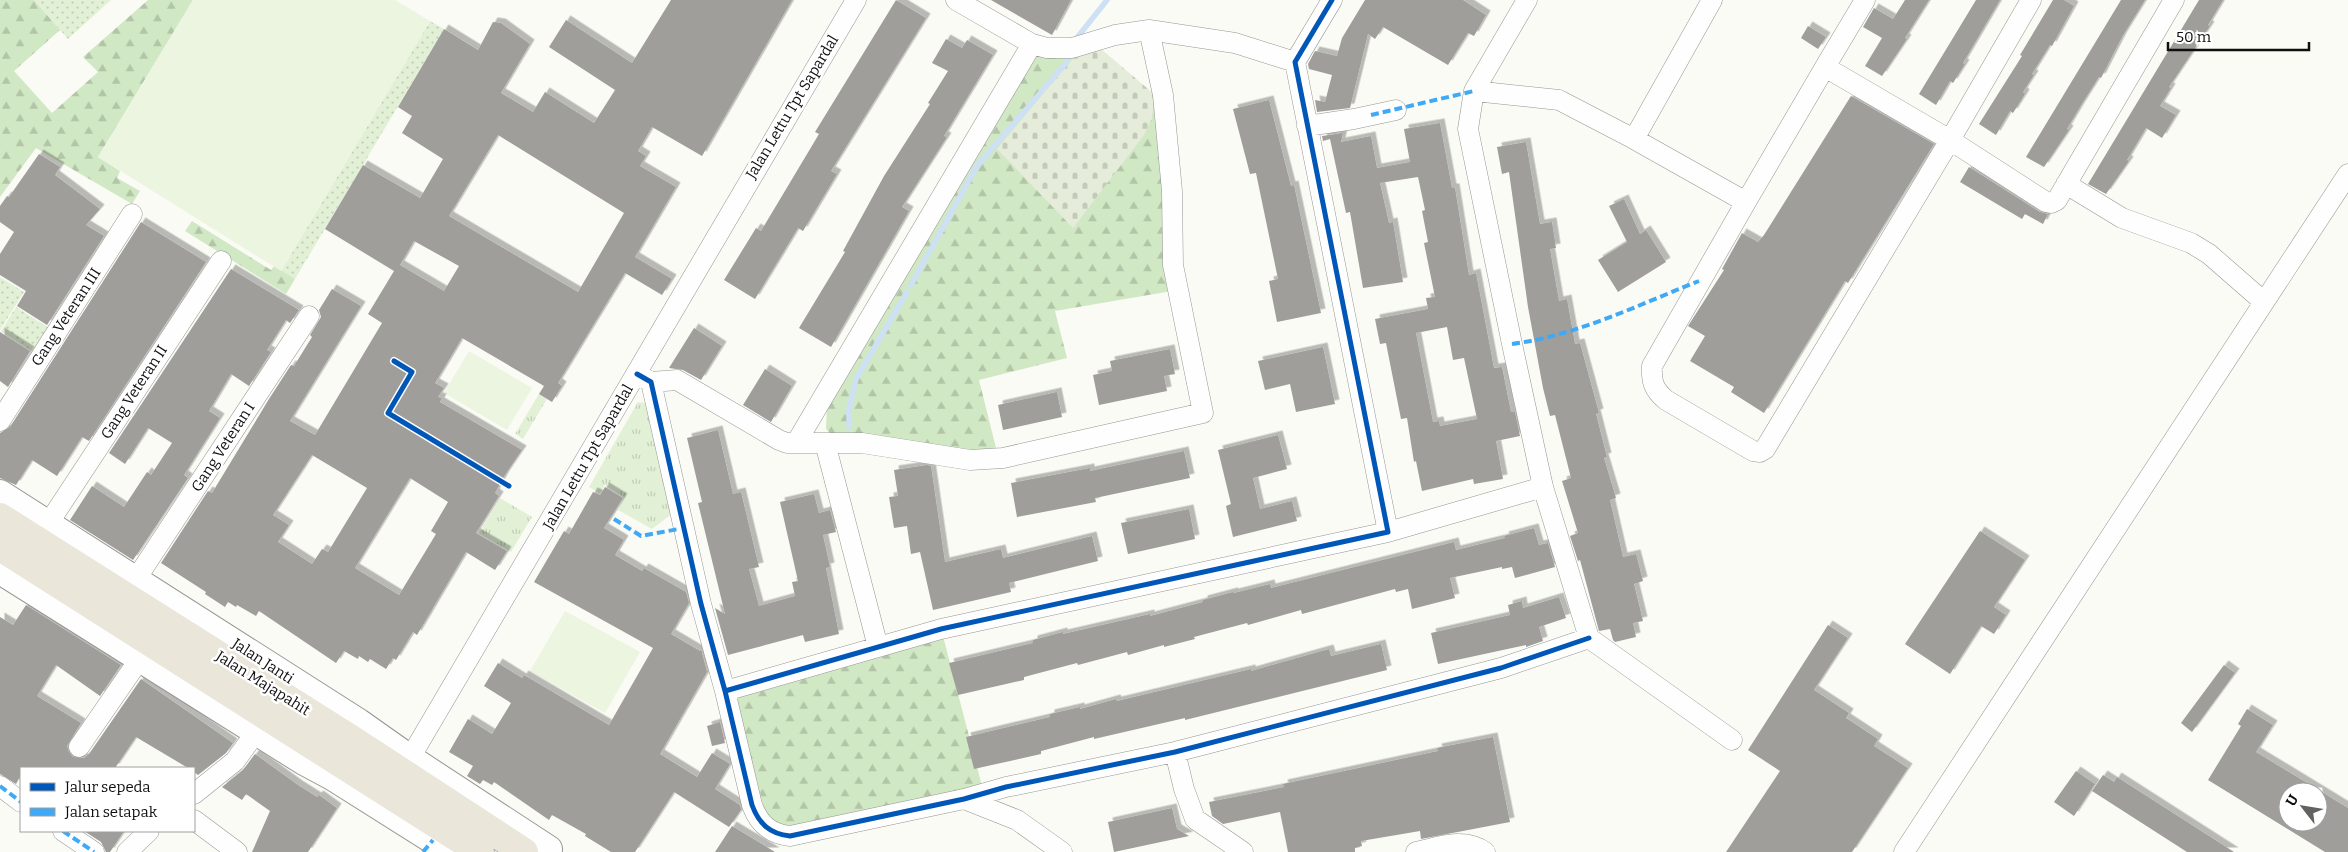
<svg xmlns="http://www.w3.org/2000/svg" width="2348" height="852" viewBox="0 0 2348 852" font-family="Bitter,serif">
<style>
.grass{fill:url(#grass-dots)}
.forest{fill:url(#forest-firs)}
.cemetery{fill:url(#cemetery-stones)}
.park{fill:url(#park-tufts)}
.pitch{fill:#ecf5e0}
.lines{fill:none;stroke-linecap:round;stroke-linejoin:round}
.stream{stroke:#cde0f4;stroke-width:5.5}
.building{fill:#9f9e9a;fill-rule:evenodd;filter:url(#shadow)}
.minor-casing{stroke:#959593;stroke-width:21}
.tertiary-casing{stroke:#959593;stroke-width:28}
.trunk-casing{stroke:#838380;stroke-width:29}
.minor{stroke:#fefefe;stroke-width:20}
.tertiary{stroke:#fefefe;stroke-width:26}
.trunk{stroke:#eae6d9;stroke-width:28}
.quiet{stroke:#3fa9f5;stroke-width:4;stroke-dasharray:8 4;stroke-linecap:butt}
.cycleway-casing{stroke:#fff;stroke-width:8}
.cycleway{stroke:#0057b8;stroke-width:5}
.labels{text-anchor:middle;stroke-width:5;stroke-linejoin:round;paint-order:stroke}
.street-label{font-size:15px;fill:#0f0f0f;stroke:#fff}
</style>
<defs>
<pattern id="grass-dots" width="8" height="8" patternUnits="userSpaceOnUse" patternTransform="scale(1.25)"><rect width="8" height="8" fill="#e2f1d6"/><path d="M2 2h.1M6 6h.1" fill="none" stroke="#c1cdb6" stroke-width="1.8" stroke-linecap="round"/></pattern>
<pattern id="forest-firs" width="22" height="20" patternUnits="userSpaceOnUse" patternTransform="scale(1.25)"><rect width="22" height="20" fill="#d1e8c4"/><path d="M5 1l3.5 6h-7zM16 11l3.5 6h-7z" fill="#b2c6a7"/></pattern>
<pattern id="cemetery-stones" width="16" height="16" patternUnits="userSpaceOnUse" patternTransform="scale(1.25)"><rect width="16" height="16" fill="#e5edda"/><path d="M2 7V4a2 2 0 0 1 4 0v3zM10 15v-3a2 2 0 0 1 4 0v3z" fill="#c3caba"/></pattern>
<pattern id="park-tufts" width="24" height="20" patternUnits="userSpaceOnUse" patternTransform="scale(1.25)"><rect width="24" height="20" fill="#e2f1d6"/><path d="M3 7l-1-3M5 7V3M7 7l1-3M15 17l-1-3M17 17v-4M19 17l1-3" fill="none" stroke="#c1cdb6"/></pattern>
<filter id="shadow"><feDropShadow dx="4.5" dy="-4.5" stdDeviation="0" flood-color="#0004"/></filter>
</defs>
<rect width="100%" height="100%" fill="#fbfbf5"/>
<!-- grass -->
<path class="grass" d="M34,0H111L68,39Z
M430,21L444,29L295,279L281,271Z
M0,277L24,292L0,330Z
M16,307L54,331L38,355L1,331Z"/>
<!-- forest -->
<path class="forest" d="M0,0H34L60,30L14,71L52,113L98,72L83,57L148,0H193L98,157L120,171L117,178L140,191L132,204L36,148L0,197Z
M1037,55L1074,57L1154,94L1172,291L1055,311L1067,358L979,380L997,452L985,453L830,433L826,429L827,405Z
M192,221L271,270L274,266L295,279L286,294L185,231Z
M943,636L982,786L793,829L777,825L765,812L737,705L738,697Z"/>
<!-- cemetery -->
<path class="cemetery" d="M1100,48L1154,94L1152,118L1144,135L1073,228L997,149L1074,57Z"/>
<!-- park -->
<path class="park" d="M539,394L547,399L523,439L515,434Z
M638,402L646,403L672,514L652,529L618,510L624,497L605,485L600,493L589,487Z
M500,498L532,517L511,552L479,533Z"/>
<!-- pitch -->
<path class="pitch" d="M193,0H395L430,21L281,271L98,157Z
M469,351L532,388L507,430L444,393Z
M565,611L640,652L605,713L530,671Z"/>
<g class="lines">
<!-- stream -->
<path class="stream" d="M1076,39L1107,0
M911,285L977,166L1067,62L1069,55
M849,427V409L856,379L907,292"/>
</g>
<!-- building -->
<path class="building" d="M671,0H792L702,156L652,127L638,151L646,156L640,166L676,187L635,257L672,279L662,295L625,273L558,383L562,386L552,402L539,394L544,386L462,338L435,383L444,388L438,397L442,398L440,402L522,450L505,475L495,493L499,496L476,533L507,551L495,570L466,552L417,635L413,632L396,660L393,658L386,669L370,659L368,662L359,656L358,659L344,651L336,663L259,611L256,616L237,605L236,607L228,602L225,607L205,594L206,592L161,563L208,491L212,493L269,399L291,365L294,366L312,337L310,335L321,317L319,310L332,289L361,306L290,421L315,435L382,323L368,314L394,271L325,229L363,165L420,198L443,159L402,133L412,116L398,107L444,29L478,50L493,22L501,23L530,44L501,93L533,112L545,92L594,123L615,90L549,47L566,20L632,63ZM498,135L624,213L578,292L449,216ZM414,241L459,266L444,291L400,265ZM312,455L367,488L328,552L322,549L312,564L278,542L289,525L273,515ZM410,478L448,502L431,531L436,534L399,595L355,568Z
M896,0L926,18L831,171L837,174L803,231L798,228L755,299L724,280L756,228L761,231L819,134L815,132Z
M991,0H1071L1052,35Z
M1365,0H1463L1486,15L1474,36L1468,33L1448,65L1383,27L1375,39L1368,34L1350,108L1317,112L1315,100L1325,102L1332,75L1309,69L1308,64L1315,51L1337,56L1342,38Z
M1905,0H1929L1905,38L1907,39L1882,76L1865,66L1882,38L1863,27L1874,8L1893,19Z
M1976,0H2000L1963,63L1965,64L1953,83L1950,81L1936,105L1919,94Z
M2053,0H2064L2074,6L2052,46L2050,45L2032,74L2034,75L2023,92L2025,94L2013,113L2010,111L1996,135L1979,124L2022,56L2020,55Z
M2121,0H2145L2122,37L2101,78L2099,77L2080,107L2067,129L2069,130L2044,167L2026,157Z
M2199,0H2223L2208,25L2210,26L2169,87L2171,88L2160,106L2176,115L2162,138L2146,128L2127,160L2129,161L2106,194L2088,184Z
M1808,26L1826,37L1818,49L1801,38Z
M946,39L962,48L967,40L993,55L944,136L947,137L902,207L909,211L831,347L799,328L845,252L843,251L884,176L930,104L928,103L948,71L932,63Z
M1851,96L1934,144L1848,283L1845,281L1764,413L1731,392L1734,387L1690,361L1705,336L1688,326L1724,270L1722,269L1742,233L1758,242L1764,235Z
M1269,100L1291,186L1294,185L1321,313L1277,322L1269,281L1278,279L1256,173L1250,174L1233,109Z
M1440,123L1452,188H1455L1469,275L1476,273L1494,368L1502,367L1511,412H1515L1520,436L1496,441L1503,479L1474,484L1473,479L1422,491L1416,461L1414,462L1407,418L1401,419L1386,343L1380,344L1375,319L1428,309L1426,298L1435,297L1424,243L1428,242L1422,211L1425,210L1418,177L1380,183L1389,223L1393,222L1403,282L1363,288L1350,212L1346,213L1330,139L1323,141L1322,136L1343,133L1341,142L1371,136L1377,168L1410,162L1404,129ZM1447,327L1453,360L1464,358L1477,419L1440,426L1439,421L1433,422L1416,333Z
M1526,142L1540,224L1552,222L1556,248L1550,249L1559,301L1567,299L1575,344L1580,343L1599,413L1596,414L1607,457L1604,458L1616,498L1610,500L1623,557L1636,554L1643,581L1634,584L1643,621L1633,623L1636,637L1615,642L1613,640L1610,629L1599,631L1580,560L1578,561L1570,536L1578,533L1562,481L1571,478L1555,415L1550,416L1543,388L1528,307L1509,172L1502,174L1497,147Z
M39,154L60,167L55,175L100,209L86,225L104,236L47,325L17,306L26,291L0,275V254L14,232L0,222V206L7,196L9,197Z
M1969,167L2040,212L2048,214L2043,224L2025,214L2022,219L1960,182Z
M1624,199L1640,234L1646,230L1666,262L1618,292L1598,260L1627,242L1609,206Z
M141,222L206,262L89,441L82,437L57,476L32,460L16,485L0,478V433L10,427Z
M231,269L299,310L290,323L286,320L267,350L271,352L249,386L231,374L209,411L220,418L184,475L188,478L133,560L70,520L92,486L124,507L147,472L151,475L172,443L148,428L125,464L109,453Z
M694,328L722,346L701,380L683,370L669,368Z
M0,332L30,351L8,387L0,381Z
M1323,347L1335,404L1296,412L1290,384L1265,390L1258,361Z
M1170,349L1175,374L1164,376L1167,391L1099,405L1093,375L1112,371L1110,361Z
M765,369L792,386L771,422L743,405Z
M1057,392L1062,417L1003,430L998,405Z
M718,430L733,494L741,492L759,567L749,569L759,606L795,596L792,582L798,581L780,502L814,494L819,513L830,510L836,532L823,535L830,567L826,568L839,634L805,642L803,635L728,655L715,608L725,614L698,503L702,502L687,438Z
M1278,435L1287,469L1253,478L1260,509L1292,501L1297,521L1233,537L1226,506L1231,504L1218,450Z
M1184,451L1190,478L1095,498L1096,502L1017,517L1011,483L1090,468V471Z
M927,465L931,466L945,562L1001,549L1003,558L1092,536L1098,561L1009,583L1011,592L933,610L920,552L911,554L907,526L894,528L889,497L898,496L894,470Z
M605,487L623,498L604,528L624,540L615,555L642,571L644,568L686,592L689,603L671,634L700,651L701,649L707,672L660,754L697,777L712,753L730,764L715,789L740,805L741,810L729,827L674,792L635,852H611L585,836L586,834L552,815L549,820L494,782L492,785L483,780L480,784L467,776L473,766L449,752L468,719L492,734L511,703L484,686L498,663L522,678L524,675L609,725L653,648L534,582L564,531L569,534L593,492L600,495Z
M1189,509L1195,539L1128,554L1121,523Z
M1534,528L1539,545L1548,543L1555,567L1515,578L1512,567L1502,569V567L1450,578L1455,598L1412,609L1408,589L1396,592L1395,589L1302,614L1301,610L1248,625L1247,623L1194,637L1195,639L1164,647V645L1128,655L1127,652L1078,665L1077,663L1024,677V680L958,695L949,663L1033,643V640L1063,632V634L1150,614V616L1203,602V600L1233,592L1234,593L1270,584L1271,588L1454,542L1456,550L1505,538L1504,536Z
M1980,531L2025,560L1994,607L2006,615L1994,634L1981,626L1950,674L1905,644Z
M1559,597L1566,618L1539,627L1543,641L1526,647V645L1438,664L1431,633L1510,615L1508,605L1522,601L1523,608Z
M26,605L121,665L100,696L56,665L37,696L81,723L67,746L69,752L73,757L84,758L89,754L141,679L233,743L226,753L198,775L194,772V768H188L136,737L115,768H21V775L16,784L0,774V617L13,625Z
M1828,625L1848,638L1814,690L1849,713L1846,718L1878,739L1874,746L1908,768L1852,852H1726L1780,771L1748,750Z
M1381,644L1387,670L1185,720V718L1094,739V737L1041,751V754L974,769L966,737L1050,717V714L1080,707V709L1116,699L1117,701L1251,669V671L1329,649L1331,656Z
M2224,665L2235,673L2192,732L2181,723Z
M2247,709L2273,725L2256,752L2348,808V852H2325L2208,780L2241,726L2238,724ZM2288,792H2318V822H2288Z
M720,722L725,743L712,746L707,726Z
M1493,737L1510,822L1421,839L1420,831L1361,841L1362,846L1355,848V852H1288L1280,812L1223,824L1212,816L1209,802L1284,787L1283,784L1438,751L1437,748Z
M255,754L298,785L317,797L319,795L337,808L308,852H252L270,811L246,794L242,800L222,787L243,770Z
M2076,771L2095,784L2074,816L2054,802Z
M2103,775L2114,782L2117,777L2234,852H2187L2092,791Z
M1172,808L1177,829L1189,836L1114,852L1108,822Z
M732,826L775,852H715Z
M84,831H124L110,852H106L101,842Z"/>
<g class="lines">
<!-- minor casing -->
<g class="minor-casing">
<path id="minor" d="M956,0L1032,44L1047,48H1072L1115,35L1149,30L1235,43L1295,62
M1527,0L1474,91L1559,100L1634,139
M1712,0L1634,139L1746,202L1652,366C1651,382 1654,390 1666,400L1753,451L1760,452L1765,449L1950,140L1825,67L1865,0
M2031,0L1950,140L2046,202L2051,203L2057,200L2174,0
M1474,91L1468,129L1512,344L1543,487L1589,638L1732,740
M1307,126L1354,119L1396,110
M2066,184L2122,218L2191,243L2209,254L2264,302
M1746,202L1825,67
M637,374L651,382L701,604L725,691L752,805C759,824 770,834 790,836L964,799L1006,787L1175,752L1501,668L1589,638
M651,382L677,380L779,440L787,443H862L970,460L1003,458L1203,413L1173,265L1172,191L1163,95L1149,30
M0,421L132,214
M796,443L1032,44
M825,443L878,647
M48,524L221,261
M1388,532L1543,487
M136,579L309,316
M725,691L941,629L1388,532L1295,62L1332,0
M79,747L139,660
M1175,752L1184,789L1195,819L1243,852
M410,758L856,0
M0,786L21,802
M194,794L235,761L257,731
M964,799L1017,820L1062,852
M194,820L237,852
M63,831L94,852
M127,852L149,831
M1416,852C1439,847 1464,837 1485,852
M1904,852L2348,174"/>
</g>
<!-- tertiary casing -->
<g class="tertiary-casing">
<path id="tertiary" d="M0,493L359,722L410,758L549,849
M0,571L304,762L332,777L451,852"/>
</g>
<!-- trunk casing -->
<g class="trunk-casing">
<path id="trunk" d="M0,517L353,740L524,852
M0,547L480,852"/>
</g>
<!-- minor -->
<use href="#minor" class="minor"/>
<!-- tertiary -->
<use href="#tertiary" class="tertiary"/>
<!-- trunk -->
<use href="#trunk" class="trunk"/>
<!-- quiet -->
<path class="quiet" d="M1371,115L1474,91
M1512,344C1578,335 1638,305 1699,281
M614,519L641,536L684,528
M0,786L21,802
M63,831L94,852
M423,852L433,840"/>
<!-- cycleway casing -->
<g class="cycleway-casing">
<path id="cycleway" d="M394,361L412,372L388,413L509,486
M637,374L651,382L701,604L725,691L752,805C759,824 770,834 790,836L964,799L1006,787L1175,752L1501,668L1589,638
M725,691L941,629L1388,532L1295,62L1332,0"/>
</g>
<!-- cycleway -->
<use href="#cycleway" class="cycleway"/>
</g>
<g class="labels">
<!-- street labels -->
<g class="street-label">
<text transform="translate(792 107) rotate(-59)" y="5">Jalan Lettu Tpt Sapardal</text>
<text transform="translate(66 317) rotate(-57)" y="5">Gang Veteran III</text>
<text transform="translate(134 392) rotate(-57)" y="5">Gang Veteran II</text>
<text transform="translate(223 447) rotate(-57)" y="5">Gang Veteran I</text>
<text transform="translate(588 457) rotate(-60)" y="5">Jalan Lettu Tpt Sapardal</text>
<text transform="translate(263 661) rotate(33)" y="5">Jalan Janti</text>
<text transform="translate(263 683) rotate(32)" y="5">Jalan Majapahit</text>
</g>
</g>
<!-- legend -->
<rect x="20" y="767" width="175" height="65" fill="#ffffff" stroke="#9f9f9f"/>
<rect x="30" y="783" width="25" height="8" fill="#0057b8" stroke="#9f9f9f"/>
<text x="65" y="792" font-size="15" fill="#0f0f0f">Jalur sepeda</text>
<rect x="30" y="808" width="25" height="8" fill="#3fa9f5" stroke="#9f9f9f"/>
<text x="65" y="817" font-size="15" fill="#0f0f0f">Jalan setapak</text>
<!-- north arrow -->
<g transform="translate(2303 807) rotate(301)"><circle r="24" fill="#ffffff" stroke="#9f9f9f"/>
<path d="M0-4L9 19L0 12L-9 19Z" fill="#626260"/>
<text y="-8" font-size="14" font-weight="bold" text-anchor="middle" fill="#0f0f0f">U</text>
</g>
<!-- scale -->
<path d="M2168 42v8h141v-8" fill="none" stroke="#0f0f0f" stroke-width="2.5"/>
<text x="2176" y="42" font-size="15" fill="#0f0f0f" stroke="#ffffff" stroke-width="4" paint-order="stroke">50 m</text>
</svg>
